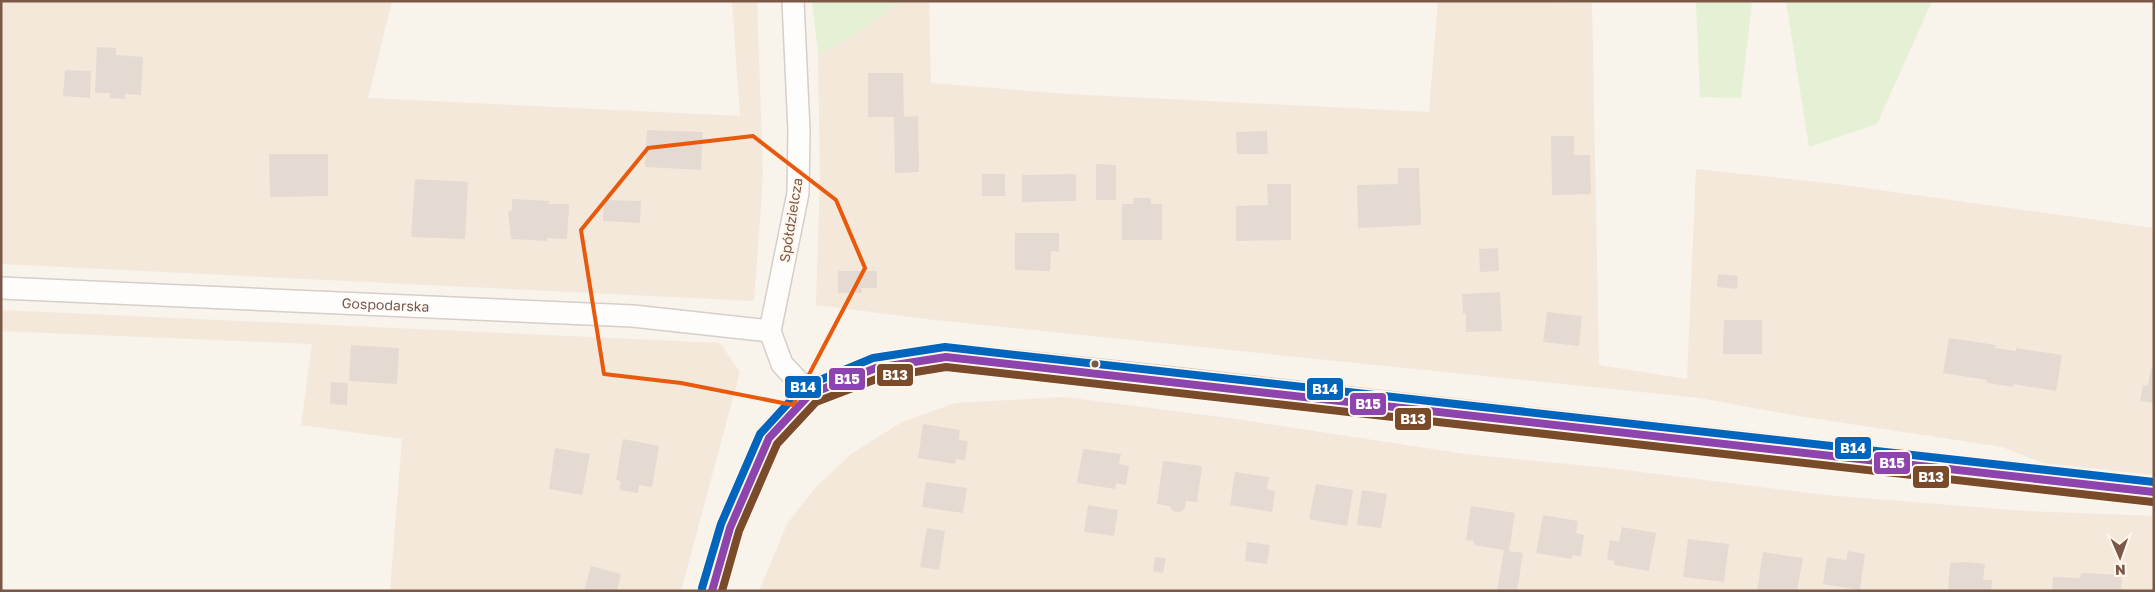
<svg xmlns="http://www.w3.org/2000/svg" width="2155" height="592" viewBox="0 0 2155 592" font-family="'Golos Text',sans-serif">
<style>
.residential{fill:#f4e8db}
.green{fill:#e5f0d4}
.building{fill:#e5dad2}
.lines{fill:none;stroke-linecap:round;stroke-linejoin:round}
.street-casing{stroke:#d6cec8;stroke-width:24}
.secondary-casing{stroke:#d8cec7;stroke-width:30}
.street{stroke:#fefdfc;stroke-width:21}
.secondary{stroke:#fefdfc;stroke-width:28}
.bus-1-casing{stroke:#fff7ed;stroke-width:11}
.bus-2-casing{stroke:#fff7ed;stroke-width:11}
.bus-3-casing{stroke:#fff7ed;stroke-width:11}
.bus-1{stroke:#8e44ad;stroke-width:8}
.bus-2{stroke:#7a4b2a;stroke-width:8}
.bus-3{stroke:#0065bd;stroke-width:8}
.marked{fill:none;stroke:#e8590c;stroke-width:4;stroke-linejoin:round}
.bus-dot{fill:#795848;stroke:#fff7ed;stroke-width:2}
.labels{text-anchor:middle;stroke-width:4;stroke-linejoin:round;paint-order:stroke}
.street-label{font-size:14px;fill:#795848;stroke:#fff7ed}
.line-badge{stroke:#fff7ed;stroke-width:2}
.badge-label{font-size:14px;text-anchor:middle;font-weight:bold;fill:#fff}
</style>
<rect width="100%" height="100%" fill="#f8f3eb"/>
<!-- residential -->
<path class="residential" d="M1,1H392L368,98L740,116L732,1H757L763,176L754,301L1,264Z
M902,1H929L931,83L1067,94L1429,112L1438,1L1592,3L1599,365L1687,379L1696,169L1836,184L2154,228V475L2043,463L2002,447L1792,415L1700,398L935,320L816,305L820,177L818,54L853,36Z
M1,310L720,343L740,372L681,591H390L402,439L301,425L312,344L1,331Z
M1064,397L1230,418L1465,454L1609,468L1825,495L2025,511L2154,516V591H759L787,524L815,488L851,454L902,422L955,403Z"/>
<!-- green -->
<path class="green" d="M812,1H902L853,36L818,54Z
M1696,1H1752L1741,98L1700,97Z
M1786,1H1932L1877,124L1809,147Z"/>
<!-- building -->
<path class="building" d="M97,47L116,48V55L143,57L141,95L125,94V99L110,98V93H95Z
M65,70L91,71L90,98L63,96Z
M868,73H903L904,117L918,116L919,172L895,173L894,117H868Z
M647,130L703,132L701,170L645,167Z
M1267,131L1268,154H1237L1236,132Z
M1551,136H1574V155H1590L1591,194L1552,195Z
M269,154H328V196L270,197Z
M1096,164L1116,165V200H1096Z
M1398,168H1419L1421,225L1358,228L1357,185L1398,184Z
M982,174H1005V196H982Z
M1076,174V201L1022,202V175Z
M415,179L468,182L465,239L411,237Z
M1267,184H1291V240L1236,241V206L1268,205Z
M1133,198H1151V204H1162V240H1122V204H1133Z
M512,199L549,201V204H569L567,239L547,238V241L511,239L508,212L512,210Z
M604,200L641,201L640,223L603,221Z
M1015,233H1059V252L1051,251L1050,271L1015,270Z
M1498,248L1499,271L1480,272L1479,249Z
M838,271H877V288H861L862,293H838Z
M1718,274L1738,276L1737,289L1717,287Z
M1500,292L1502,331L1466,332V313L1463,314L1462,294Z
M1547,312L1582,316L1579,346L1543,342Z
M1724,320H1762V354H1723Z
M1949,338L1996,345L1995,348L2016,351V348L2062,355L2056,391L2013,384V387L1987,383V380L1943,373Z
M351,345L399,348L397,384L349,381Z
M2151,368H2154V403L2140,401L2143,385L2148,386Z
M331,382L348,383L347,405L330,404Z
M923,424L960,430L959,440L968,441L965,460L956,459L955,464L918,458Z
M623,439L659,446L652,487L639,485L638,493L619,490L621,481L616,480Z
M555,448L590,454L582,495L549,489Z
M1083,449L1121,454L1119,464L1129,466L1126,485L1116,483L1115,489L1077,483Z
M1163,461L1202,466L1197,502L1186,501L1185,508L1180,512L1173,511L1169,506L1157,504Z
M1235,472L1269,477L1267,489L1275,491L1272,512L1230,505Z
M926,482L967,488L963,513L922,507Z
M1316,484L1353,490L1347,526L1309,519Z
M1362,490L1387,494L1381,528L1357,525Z
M1088,505L1118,510L1114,536L1084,532Z
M1471,506L1515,513L1509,551L1523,553L1517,591H1497L1504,550L1474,545V541L1466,540Z
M1543,515L1578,521L1576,533L1584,535L1581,557L1572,555V559L1536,553Z
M1622,527L1656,533L1649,571L1614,565L1615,561L1607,559L1610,540L1619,542Z
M927,528L945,531L939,570L920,567Z
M1688,539L1729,544L1724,582L1683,577Z
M1247,542L1270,545L1267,564L1245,561Z
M1848,551L1865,554L1860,590L1823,584L1827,557L1846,560Z
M1763,552L1803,558L1797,591H1757Z
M1155,557L1166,558L1163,573L1153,571Z
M1967,562L1985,564L1983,580H1992L1991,591H1948L1950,563Z
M591,566L621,574L617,591H584Z
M2081,573L2122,575L2121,588L2124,591H2052L2053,577L2080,578Z"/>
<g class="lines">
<!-- street casing -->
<g class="street-casing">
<g id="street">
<path d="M793,1L799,131L798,193L770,331L782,364L810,394"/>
<path id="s1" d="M1,288L633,316L770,331"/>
</g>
</g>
<!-- secondary casing -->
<g class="secondary-casing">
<path id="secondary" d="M712,591L730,528L769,438L810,394L876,368L946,357L1154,379L2154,492"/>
</g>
<!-- street -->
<use href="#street" class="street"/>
<!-- secondary -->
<use href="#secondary" class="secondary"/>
<!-- bus-1 casing -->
<g class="bus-1-casing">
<path id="bus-1" d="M712,591L730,528L769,438L810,394L876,368L946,357L2154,492"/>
</g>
<!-- bus-2 casing -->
<g class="bus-2-casing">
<path id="bus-2" d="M722,591L739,531L777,444L816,402L879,378L946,367L2153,502"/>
</g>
<!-- bus-3 casing -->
<g class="bus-3-casing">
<path id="bus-3" d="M702,588L721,524L760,434L803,387L873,358L945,347L2154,482"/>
</g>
<!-- bus-1 -->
<use href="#bus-1" class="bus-1"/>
<!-- bus-2 -->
<use href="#bus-2" class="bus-2"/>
<!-- bus-3 -->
<use href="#bus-3" class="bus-3"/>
</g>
<!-- marked area -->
<path class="marked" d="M753,136L836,200L865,268L793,405L681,383L604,374L581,230L648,148Z"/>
<!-- markers -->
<circle class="bus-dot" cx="1095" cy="364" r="4.5"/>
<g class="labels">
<!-- street labels -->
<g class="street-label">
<text transform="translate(791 220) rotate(-81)" y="5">Spółdzielcza</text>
<text dy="5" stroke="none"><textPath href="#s1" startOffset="385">Gospodarska</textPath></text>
</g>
</g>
<g class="line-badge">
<rect x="876" y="363" width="38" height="24" rx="5" fill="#7a4b2a"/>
<rect x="828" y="367" width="38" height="24" rx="5" fill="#8e44ad"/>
<rect x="784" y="375" width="38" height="24" rx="5" fill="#0065bd"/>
<rect x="1306" y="377" width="38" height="24" rx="5" fill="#0065bd"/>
<rect x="1349" y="392" width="38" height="24" rx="5" fill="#8e44ad"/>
<rect x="1394" y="407" width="38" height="24" rx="5" fill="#7a4b2a"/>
<rect x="1834" y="436" width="38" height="24" rx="5" fill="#0065bd"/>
<rect x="1873" y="451" width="38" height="24" rx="5" fill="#8e44ad"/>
<rect x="1912" y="465" width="38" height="24" rx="5" fill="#7a4b2a"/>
</g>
<g class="badge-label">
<text x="895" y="380">B13</text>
<text x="847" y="384">B15</text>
<text x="803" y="392">B14</text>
<text x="1325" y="394">B14</text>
<text x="1368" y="409">B15</text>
<text x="1413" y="424">B13</text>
<text x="1853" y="453">B14</text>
<text x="1892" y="468">B15</text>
<text x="1931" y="482">B13</text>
</g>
<!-- border -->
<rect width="2155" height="592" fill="none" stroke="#795848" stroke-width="5"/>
<!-- north arrow -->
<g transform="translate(2120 557) rotate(178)" stroke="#fff7ed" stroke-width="4" paint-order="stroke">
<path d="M0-4L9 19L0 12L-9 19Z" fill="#795848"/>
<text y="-8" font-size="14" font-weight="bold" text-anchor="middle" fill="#795848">N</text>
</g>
</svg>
